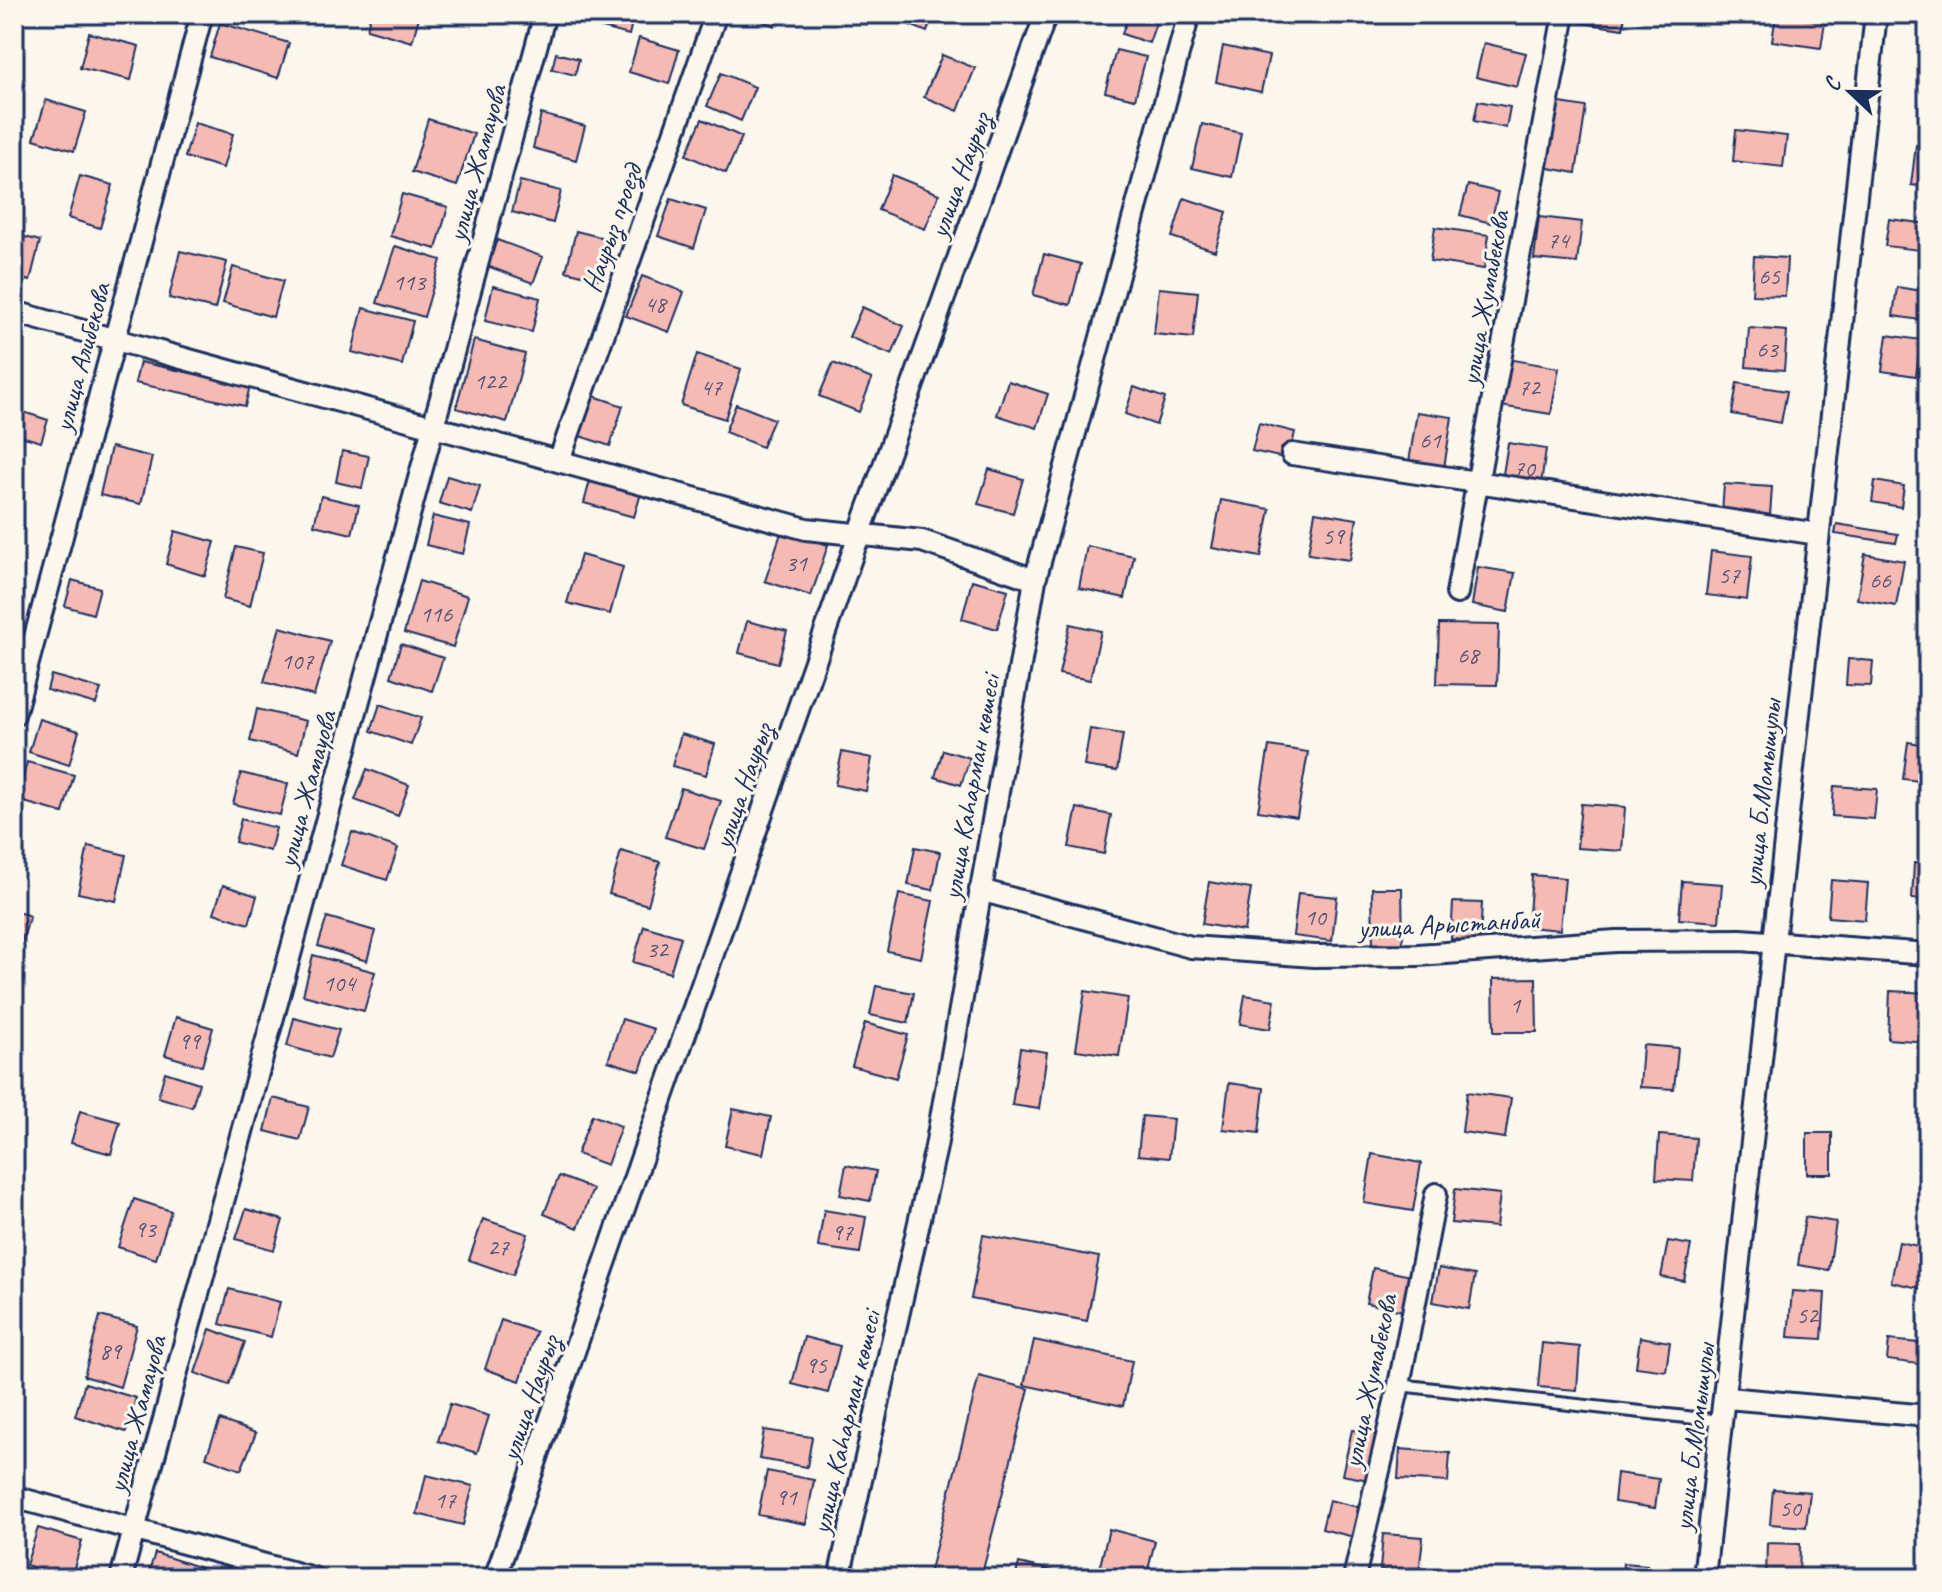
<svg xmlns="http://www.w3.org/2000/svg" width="1942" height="1592" viewBox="0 0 1942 1592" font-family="Caveat,sans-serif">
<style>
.building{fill:#f6bab5;stroke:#1b2f5e;stroke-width:2}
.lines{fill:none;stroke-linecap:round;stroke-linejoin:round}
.service-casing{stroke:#1b2f5e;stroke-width:16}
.minor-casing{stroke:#1b2f5e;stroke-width:26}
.service{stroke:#fbf7ec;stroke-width:10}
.minor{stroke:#fbf7ec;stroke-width:20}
.labels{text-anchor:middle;stroke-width:6;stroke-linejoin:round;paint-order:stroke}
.number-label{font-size:24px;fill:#525274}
.street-label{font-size:28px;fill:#1b2f5e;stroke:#fbf7ec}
</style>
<rect width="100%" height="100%" fill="#fbf7ec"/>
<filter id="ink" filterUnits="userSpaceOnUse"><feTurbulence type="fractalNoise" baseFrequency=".0125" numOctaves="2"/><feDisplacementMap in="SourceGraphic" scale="16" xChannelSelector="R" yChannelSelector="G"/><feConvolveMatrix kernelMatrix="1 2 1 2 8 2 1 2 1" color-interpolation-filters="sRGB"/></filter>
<g filter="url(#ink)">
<!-- building -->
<path class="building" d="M371,14H420L412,42L367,29Z
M587,14H634L629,35L584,23Z
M745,14H780L775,26Z
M883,14H933L927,32Z
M1129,14H1159L1149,43L1122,34Z
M1582,14H1625L1623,29L1581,23Z
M1925,14H1928V43L1923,42Z
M1776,15L1825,22L1821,48L1772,41Z
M220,23L289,43L278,78L210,57Z
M89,33L139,46L131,80L80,68Z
M639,38L679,50L669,84L629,72Z
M1484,43L1526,53L1517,87L1476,77Z
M1223,46L1269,56L1261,92L1216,82Z
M1116,50L1146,57L1135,99L1105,92Z
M556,53L579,59L575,75L552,69Z
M942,55L975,68L958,111L924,97Z
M721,73L755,87L741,121L707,106Z
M1923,89L1928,90V136L1918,135Z
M46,100L86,112L74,151L34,139Z
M1478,101L1510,107L1506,128L1474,121Z
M1554,102L1586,107L1576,173L1543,167Z
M541,114L585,126L576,160L533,148Z
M428,119L474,134L457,186L412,172Z
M702,119L742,137L726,173L686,155Z
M195,123L233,134L223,168L185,157Z
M1202,124L1241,133L1232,177L1192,168Z
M1736,130L1787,136L1783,167L1733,161Z
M1916,145L1928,147V187L1911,185Z
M892,175L939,194L925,229L878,210Z
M80,176L113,185L100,228L68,218Z
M520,181L561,191L553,223L512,212Z
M1468,185L1498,192L1491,223L1460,215Z
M402,194L448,207L436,249L390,236Z
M1184,198L1227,212L1215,251L1172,237Z
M671,199L706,210L694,248L658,236Z
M1539,217L1582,222L1577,263L1534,259Z
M1889,219L1928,224V251L1885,246Z
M1435,227L1489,235L1484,269L1430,261Z
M576,231L608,239L598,279L566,271Z
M14,234L40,241L30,281L14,277Z
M497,240L543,257L533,283L487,266Z
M395,246L441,260L424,317L377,303Z
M180,251L227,262L215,309L169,298Z
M1044,254L1081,264L1070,305L1033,295Z
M1754,256L1787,258L1785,296L1752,295Z
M233,267L283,281L273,317L223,303Z
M642,276L684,292L669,332L626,316Z
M493,286L540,298L532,332L485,321Z
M1897,287L1928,292V321L1893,316Z
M1159,288L1198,292L1193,338L1154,334Z
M862,307L904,326L892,355L849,337Z
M363,308L413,321L402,365L352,352Z
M1749,328L1787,331L1784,370L1746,367Z
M1887,335L1921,340L1916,376L1882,371Z
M474,340L525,354L507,422L456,408Z
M697,354L741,369L725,419L681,405Z
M1508,359L1559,368L1551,414L1500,406Z
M140,362L250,386L245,406L135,383Z
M833,363L872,379L859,412L819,396Z
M1008,381L1048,394L1037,428L997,415Z
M1737,383L1787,391L1781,423L1732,414Z
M1134,387L1165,398L1156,425L1125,414Z
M594,396L623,406L610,446L580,436Z
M736,404L774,419L762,447L725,432Z
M14,409L48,420L41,442L14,434Z
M1417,412L1452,417L1444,468L1409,462Z
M1259,423L1295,432L1289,459L1252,451Z
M1508,443L1546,449L1540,492L1501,487Z
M111,447L152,457L141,504L100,495Z
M342,451L369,456L362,488L336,482Z
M989,469L1023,479L1013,513L978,504Z
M447,476L480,486L472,513L439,503Z
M591,477L642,490L634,517L584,503Z
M1875,481L1904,486L1901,507L1872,502Z
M1724,484L1772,487L1770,516L1722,513Z
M321,496L359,505L352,534L314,525Z
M1221,500L1270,509L1261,557L1212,548Z
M1315,512L1357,519L1350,560L1308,554Z
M14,516L22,518L14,543Z
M433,516L470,525L463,554L426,545Z
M1837,524L1898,534L1896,543L1835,534Z
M782,530L828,545L811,596L765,581Z
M175,531L215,542L205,576L166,564Z
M1087,546L1134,556L1125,598L1079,588Z
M236,547L263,553L250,606L223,599Z
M1711,551L1752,556L1747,600L1706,595Z
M1865,554L1904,561L1896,606L1857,599Z
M581,555L623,567L610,614L567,603Z
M1478,567L1515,573L1508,612L1472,605Z
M72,580L100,588L93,614L65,606Z
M972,580L1008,590L997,629L962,619Z
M419,581L468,596L453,647L404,633Z
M747,621L787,631L778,663L739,653Z
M1070,624L1101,631L1090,680L1059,674Z
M1439,624L1499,625L1497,685L1437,684Z
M280,627L330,641L314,696L264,682Z
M401,644L443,658L432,691L391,677Z
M1848,659L1873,661L1871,686L1846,685Z
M51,675L101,689L96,704L47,690Z
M380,704L421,718L411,745L371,731Z
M257,709L306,721L298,753L250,741Z
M39,719L79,731L69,765L29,752Z
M1090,729L1123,734L1117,771L1084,766Z
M681,734L715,744L706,775L672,766Z
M1908,742L1928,745V782L1903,779Z
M1269,746L1308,752L1297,817L1258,811Z
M943,750L970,758L961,785L935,777Z
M842,752L872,758L866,791L835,785Z
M27,762L74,775L63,813L17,800Z
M367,769L409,785L398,816L355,800Z
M241,773L288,784L280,815L233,804Z
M1834,786L1877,789L1874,819L1832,816Z
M681,788L721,801L704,849L665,837Z
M1581,804L1625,807L1622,851L1577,848Z
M1077,808L1111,815L1104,854L1069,847Z
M241,819L276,828L270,851L235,842Z
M352,832L398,848L387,880L341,865Z
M88,846L126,855L116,901L78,893Z
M915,847L940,852L933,890L908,885Z
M621,851L660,862L648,905L609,894Z
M1914,863L1928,864V900L1912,899Z
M1532,875L1565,878L1560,930L1528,927Z
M1831,880L1868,883L1865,920L1828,917Z
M1682,881L1722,884L1719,922L1679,919Z
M1209,882L1251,889L1244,931L1202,924Z
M223,885L257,896L249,924L214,913Z
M1372,888H1402L1403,946L1373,947Z
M1298,893L1337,897L1332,941L1293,936Z
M899,894L933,901L921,958L887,951Z
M1453,902L1482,903L1480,941L1451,939Z
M14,911L30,916L18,954L14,952Z
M327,917L375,931L367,961L318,946Z
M644,926L681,937L670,973L633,962Z
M313,955L375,972L364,1011L303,995Z
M1536,978L1537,1032H1494L1493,979Z
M14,983L20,985L14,1007Z
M876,986L914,993L908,1023L870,1015Z
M1085,991L1128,998L1119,1056L1076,1050Z
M1890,991L1928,993V1042L1888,1039Z
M1245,995L1275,1000L1270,1029L1240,1024Z
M176,1017L213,1028L202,1066L165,1055Z
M294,1018L339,1030L330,1058L287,1046Z
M622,1019L654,1029L640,1071L608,1061Z
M865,1023L908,1035L896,1078L852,1066Z
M1643,1045L1678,1048L1674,1089L1640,1087Z
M1020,1048L1047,1052L1039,1109L1012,1105Z
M165,1072L199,1083L192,1107L158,1097Z
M1229,1083L1264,1088L1259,1133L1223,1129Z
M1467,1092L1511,1098L1505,1138L1462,1132Z
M273,1098L309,1107L300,1140L265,1131Z
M733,1109L771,1117L763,1154L725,1146Z
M80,1111L120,1122L111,1154L71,1143Z
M592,1115L621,1126L607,1165L577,1154Z
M1142,1116L1173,1119L1169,1158L1138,1155Z
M1807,1133H1832V1174H1807Z
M1659,1135L1696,1138L1693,1181L1656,1179Z
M1372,1154L1421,1163L1413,1211L1364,1203Z
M846,1165L876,1171L870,1201L840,1195Z
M559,1176L593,1189L578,1228L544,1214Z
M1455,1189L1500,1194L1496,1227L1451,1223Z
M134,1199L171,1211L156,1259L118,1247Z
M246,1209L283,1220L274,1250L236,1239Z
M824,1210L866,1217L860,1253L818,1247Z
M1805,1217L1836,1222L1829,1270L1798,1265Z
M483,1219L528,1234L513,1275L469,1260Z
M983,1235L1099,1257L1087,1321L971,1299Z
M1668,1241L1691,1245L1684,1281L1661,1277Z
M1899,1242L1928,1248V1290L1891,1282Z
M1373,1268L1411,1276L1403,1311L1366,1303Z
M1439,1268L1475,1275L1469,1309L1433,1302Z
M229,1289L280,1302L271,1337L220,1324Z
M1792,1291L1825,1293L1822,1339L1788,1337Z
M100,1316L137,1326L120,1387L84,1376Z
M501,1320L536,1332L520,1381L485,1369Z
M210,1329L245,1342L229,1385L195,1373Z
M804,1337L840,1346L828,1393L792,1384Z
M1640,1337L1670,1342L1666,1371L1636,1367Z
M1034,1340L1132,1361L1123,1406L1024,1385Z
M1889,1340L1928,1344L1926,1365L1887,1360Z
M1542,1343L1580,1347L1577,1390L1538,1387Z
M979,1376L1029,1389L981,1578H928Z
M85,1383L136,1398L126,1432L75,1416Z
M450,1404L489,1416L477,1453L438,1441Z
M220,1420L256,1433L241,1470L206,1457Z
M764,1430L812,1437L807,1467L759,1459Z
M1352,1430L1379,1435L1369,1480L1342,1475Z
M1400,1449L1450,1453L1448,1482L1398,1479Z
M767,1471L814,1480L806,1524L758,1515Z
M1617,1473L1659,1479L1655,1508L1614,1502Z
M426,1475L473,1486L463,1525L417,1514Z
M1773,1489L1810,1492L1806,1527L1770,1524Z
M1329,1500L1362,1508L1354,1537L1322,1529Z
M38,1528L82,1541L71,1578L26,1565Z
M1109,1529L1155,1541L1146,1578H1097Z
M1383,1534L1423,1537L1419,1574L1380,1570Z
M1767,1543L1800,1544L1799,1578H1766Z
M155,1553L223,1575L222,1578H147Z
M1019,1563L1082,1578H1015Z
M1623,1563L1647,1565L1646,1578H1622Z
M1312,1569L1338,1576V1578H1310Z
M757,1573L783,1578H756Z"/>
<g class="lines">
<!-- service casing -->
<g class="service-casing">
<path id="service" d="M1399,1385L1722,1421"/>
</g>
<!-- minor casing -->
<g class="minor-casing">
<path id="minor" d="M14,312L806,529L922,541L1035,580
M1292,454L1818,534
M559,461L716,14
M1457,593L1564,14
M14,715L202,14
M980,890L1191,947L1314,956L1418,955L1616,941L1741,940L1928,954
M1727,1398L1928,1416
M14,1497L313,1578
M121,1578L545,14
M495,1578L859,535L1046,14
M839,1578L936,1147L1035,580L1189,14
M1354,1578L1399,1385L1436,1194
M1704,1578L1876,14"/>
</g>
<!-- service -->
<use href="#service" class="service"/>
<!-- minor -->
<use href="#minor" class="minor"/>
</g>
</g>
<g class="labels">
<!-- number labels -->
<g class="number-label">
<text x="1558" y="248">74</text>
<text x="1769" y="284">65</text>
<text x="409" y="290">113</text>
<text x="655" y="312">48</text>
<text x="1767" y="357">63</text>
<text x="490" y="389">122</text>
<text x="711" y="395">47</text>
<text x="1529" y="395">72</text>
<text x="1430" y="448">61</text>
<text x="1524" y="476">70</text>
<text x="1333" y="544">59</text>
<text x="796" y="571">31</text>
<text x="1729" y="583">57</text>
<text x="1880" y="588">66</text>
<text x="436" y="622">116</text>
<text x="1468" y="663">68</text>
<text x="297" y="669">107</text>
<text x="1315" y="925">10</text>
<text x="657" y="957">32</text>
<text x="339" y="991">104</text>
<text x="1515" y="1013">1</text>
<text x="189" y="1049">99</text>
<text x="145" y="1237">93</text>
<text x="842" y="1240">97</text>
<text x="498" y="1255">27</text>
<text x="1807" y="1323">52</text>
<text x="110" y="1359">89</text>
<text x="816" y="1373">95</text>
<text x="786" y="1505">91</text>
<text x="445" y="1508">17</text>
<text x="1790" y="1516">50</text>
</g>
<!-- street labels -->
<g class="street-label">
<text transform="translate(476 163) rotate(-75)" y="10">улица Жамауова</text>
<text transform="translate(959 175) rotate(-70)" y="10">улица Наурыз</text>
<text transform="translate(611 228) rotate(-71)" y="10">Наурыз проезд</text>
<text transform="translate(1484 298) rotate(-80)" y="10">улица Жумабекова</text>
<text transform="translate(81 357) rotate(-75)" y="10">улица Алибекова</text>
<text transform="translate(742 786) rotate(-71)" y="10">улица Наурыз</text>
<text transform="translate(970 787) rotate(-80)" y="10">улица Каһарман көшесі</text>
<text transform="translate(306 789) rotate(-75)" y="10">улица Жамауова</text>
<text transform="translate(1761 793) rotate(-84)" y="10">улица Б.Момышулы</text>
<text transform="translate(1449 923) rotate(-3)" y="10">улица Арыстанбай</text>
<text transform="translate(1369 1381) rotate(-78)" y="10">улица Жумабекова</text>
<text transform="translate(529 1398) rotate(-71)" y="10">улица Наурыз</text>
<text transform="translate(136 1414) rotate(-75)" y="10">улица Жамауова</text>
<text transform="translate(845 1422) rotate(-77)" y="10">улица Каһарман көшесі</text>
<text transform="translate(1693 1437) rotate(-83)" y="10">улица Б.Момышулы</text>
</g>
</g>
<!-- margin -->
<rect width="1942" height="1592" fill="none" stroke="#fbf7ec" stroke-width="48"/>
<rect x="24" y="24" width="1894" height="1544" fill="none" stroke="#1b2f5e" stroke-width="3" filter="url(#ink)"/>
<!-- north arrow -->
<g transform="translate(1850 92) rotate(292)" stroke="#fbf7ec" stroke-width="6" paint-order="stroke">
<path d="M0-6L14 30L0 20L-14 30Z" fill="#1b2f5e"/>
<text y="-12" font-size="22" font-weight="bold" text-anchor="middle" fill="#1b2f5e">С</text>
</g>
</svg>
